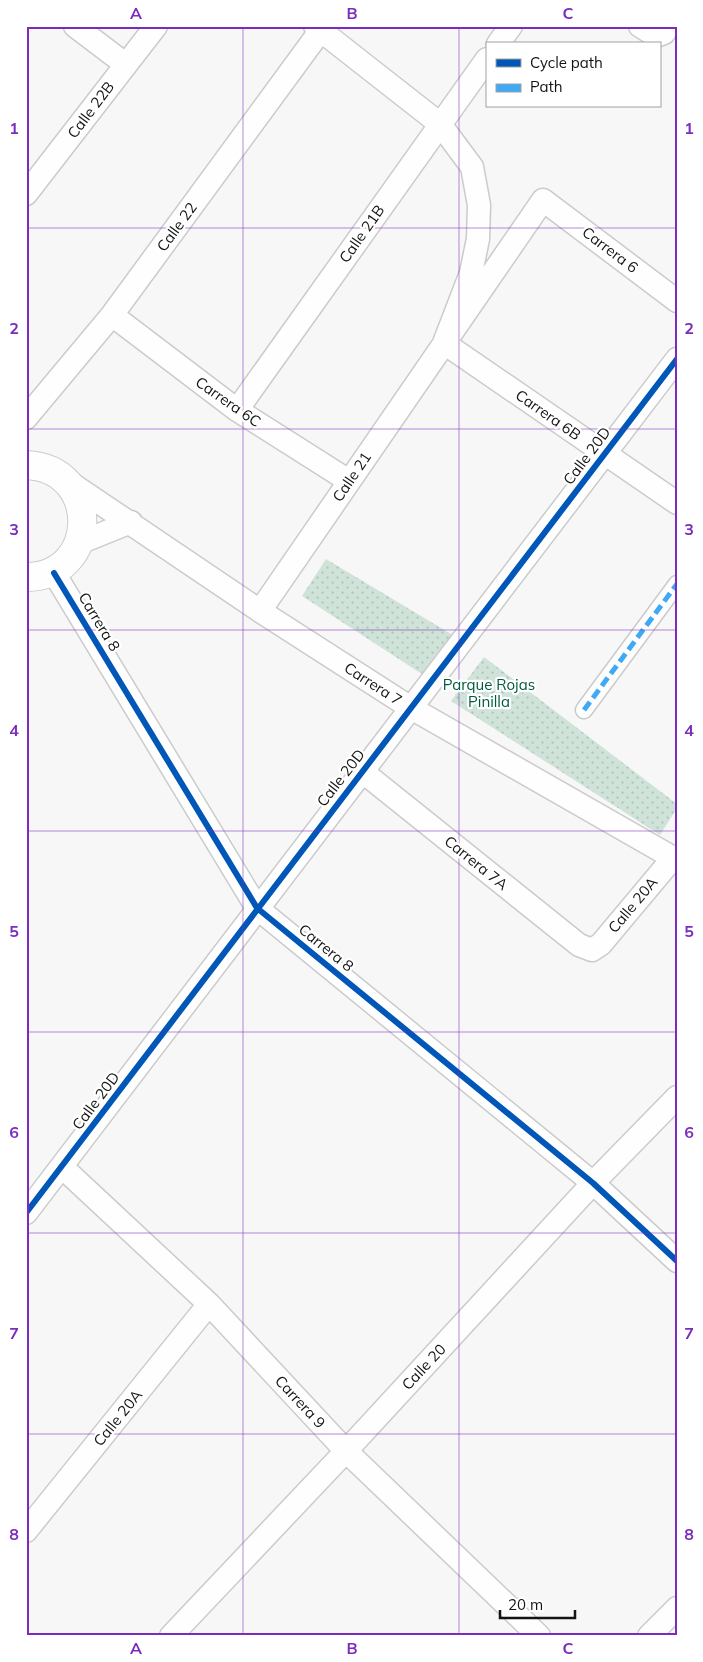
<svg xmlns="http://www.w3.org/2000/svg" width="703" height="1662" viewBox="0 0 703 1662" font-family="Mulish,sans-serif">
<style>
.grass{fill:url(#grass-dots)}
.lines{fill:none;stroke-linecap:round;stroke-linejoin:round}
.pedestrian-casing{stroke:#cbcbcc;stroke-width:19}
.minor-casing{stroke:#cbcbcc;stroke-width:25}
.secondary-casing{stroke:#cbcbcc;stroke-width:30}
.pedestrian{stroke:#fefefe;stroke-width:16}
.minor{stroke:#fefefe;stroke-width:22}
.secondary{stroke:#fefefe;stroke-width:28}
.quiet{stroke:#3fa9f5;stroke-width:5;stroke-dasharray:10 5;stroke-linecap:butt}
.cycleway-casing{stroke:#fff;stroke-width:9}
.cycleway{stroke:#0057b8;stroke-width:6}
.grid{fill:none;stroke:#7b2cbf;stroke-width:1;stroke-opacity:0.55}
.labels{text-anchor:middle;stroke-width:4.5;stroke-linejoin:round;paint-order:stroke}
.street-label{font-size:15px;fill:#131414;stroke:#fff}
.park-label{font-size:15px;fill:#005b3d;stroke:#fff}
.neatline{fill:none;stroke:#7b2cbf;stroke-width:2}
.grid-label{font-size:16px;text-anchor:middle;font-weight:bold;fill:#7b2cbf}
</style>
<defs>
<pattern id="grass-dots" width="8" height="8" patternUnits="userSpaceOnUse" patternTransform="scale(1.25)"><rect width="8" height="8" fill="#cfe3d9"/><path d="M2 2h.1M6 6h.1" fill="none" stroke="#b1c2b9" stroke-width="1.8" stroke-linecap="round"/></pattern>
</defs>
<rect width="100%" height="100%" fill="#f7f7f8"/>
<!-- grass -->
<path class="grass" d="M326,559L456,637L428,678L302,596Z
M484,657L677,804V808L660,835L451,701Z"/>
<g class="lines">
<!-- pedestrian casing -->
<g class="pedestrian-casing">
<path id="pedestrian" d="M584,710L677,584"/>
</g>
<!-- minor casing -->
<g class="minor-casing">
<path id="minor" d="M75,26L125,64
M315,26L440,124L472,167L479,205L478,239L471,273L444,343L677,503
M640,26L656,36L664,33L668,26
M498,44L511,26
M26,194L156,26
M112,315L237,410L349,481
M237,410L487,59
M26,418L112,315L321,30
M66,480L260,611L411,708L677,860
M79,543L131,522
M54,573L257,908L593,1183L677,1261
M260,611L543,200L677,301
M363,772L579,945L592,950L601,944L673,858
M62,1167L209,1304L346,1451L539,1636
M26,1213L677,359
M26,1531L209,1304
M171,1636L346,1451L593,1183L677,1097
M649,1636L677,1608"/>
</g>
<!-- secondary casing -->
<g class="secondary-casing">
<path id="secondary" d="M26,465C102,468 100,577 26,577"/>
</g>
<!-- pedestrian -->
<use href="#pedestrian" class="pedestrian"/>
<!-- minor -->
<use href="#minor" class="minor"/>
<!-- secondary -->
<use href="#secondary" class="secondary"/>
<!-- quiet -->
<path class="quiet" d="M584,710L677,584"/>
<!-- cycleway casing -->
<g class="cycleway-casing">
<path id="cycleway" d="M54,573L257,908L593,1183L677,1261
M26,1213L677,359"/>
</g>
<!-- cycleway -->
<use href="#cycleway" class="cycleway"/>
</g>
<!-- grid -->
<path class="grid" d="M243,26V1636M459,26V1636M26,228H677M26,429H677M26,630H677M26,831H677M26,1032H677M26,1233H677M26,1434H677"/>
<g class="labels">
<!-- street labels -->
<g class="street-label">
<text transform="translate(91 110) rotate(-53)" y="5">Calle 22B</text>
<text transform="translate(177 227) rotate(-54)" y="5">Calle 22</text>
<text transform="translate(362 234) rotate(-55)" y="5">Calle 21B</text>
<text transform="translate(610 250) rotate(37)" y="5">Carrera 6</text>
<text transform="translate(228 402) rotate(35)" y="5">Carrera 6C</text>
<text transform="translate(548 415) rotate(35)" y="5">Carrera 6B</text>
<text transform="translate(587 456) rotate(-53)" y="5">Calle 20D</text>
<text transform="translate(352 477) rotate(-56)" y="5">Calle 21</text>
<text transform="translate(99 622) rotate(59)" y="5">Carrera 8</text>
<text transform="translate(373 684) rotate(33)" y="5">Carrera 7</text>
<text transform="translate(341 778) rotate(-52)" y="5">Calle 20D</text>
<text transform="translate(476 863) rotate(39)" y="5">Carrera 7A</text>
<text transform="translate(633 905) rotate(-50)" y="5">Calle 20A</text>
<text transform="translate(326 948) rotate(39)" y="5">Carrera 8</text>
<text transform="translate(96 1101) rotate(-53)" y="5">Calle 20D</text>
<text transform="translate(424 1367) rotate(-47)" y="5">Calle 20</text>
<text transform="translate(300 1402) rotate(47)" y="5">Carrera 9</text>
<text transform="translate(118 1418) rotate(-51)" y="5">Calle 20A</text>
</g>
<!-- park labels -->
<g class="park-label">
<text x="489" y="690">Parque Rojas<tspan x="489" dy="17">Pinilla</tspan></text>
</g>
</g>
<!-- border -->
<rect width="703" height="1662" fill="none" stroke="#ffffff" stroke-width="55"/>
<!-- legend -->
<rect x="486" y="42" width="175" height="65" fill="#ffffff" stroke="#a1a1a1"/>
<rect x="496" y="59" width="25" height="8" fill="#0057b8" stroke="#a1a1a1"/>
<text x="530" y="68" font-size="15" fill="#131414">Cycle path</text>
<rect x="496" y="84" width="25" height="8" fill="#3fa9f5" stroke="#a1a1a1"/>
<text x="530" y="92" font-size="15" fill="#131414">Path</text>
<!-- scale -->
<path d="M500 1610v8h75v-8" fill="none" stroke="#131414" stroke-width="2.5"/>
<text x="508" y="1610" font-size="15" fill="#131414" stroke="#ffffff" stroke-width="4" paint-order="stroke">20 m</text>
<rect x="28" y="28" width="648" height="1606" class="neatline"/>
<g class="grid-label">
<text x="136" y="19">A</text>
<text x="352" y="19">B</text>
<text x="568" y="19">C</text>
<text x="14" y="134">1</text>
<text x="689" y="134">1</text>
<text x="14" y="334">2</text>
<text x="689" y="334">2</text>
<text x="14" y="535">3</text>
<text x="689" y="535">3</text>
<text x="14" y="736">4</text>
<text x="689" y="736">4</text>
<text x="14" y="937">5</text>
<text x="689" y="937">5</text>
<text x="14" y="1138">6</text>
<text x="689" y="1138">6</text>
<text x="14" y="1339">7</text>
<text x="689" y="1339">7</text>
<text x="14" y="1540">8</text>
<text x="689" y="1540">8</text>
<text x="136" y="1654">A</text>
<text x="352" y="1654">B</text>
<text x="568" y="1654">C</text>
</g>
</svg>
